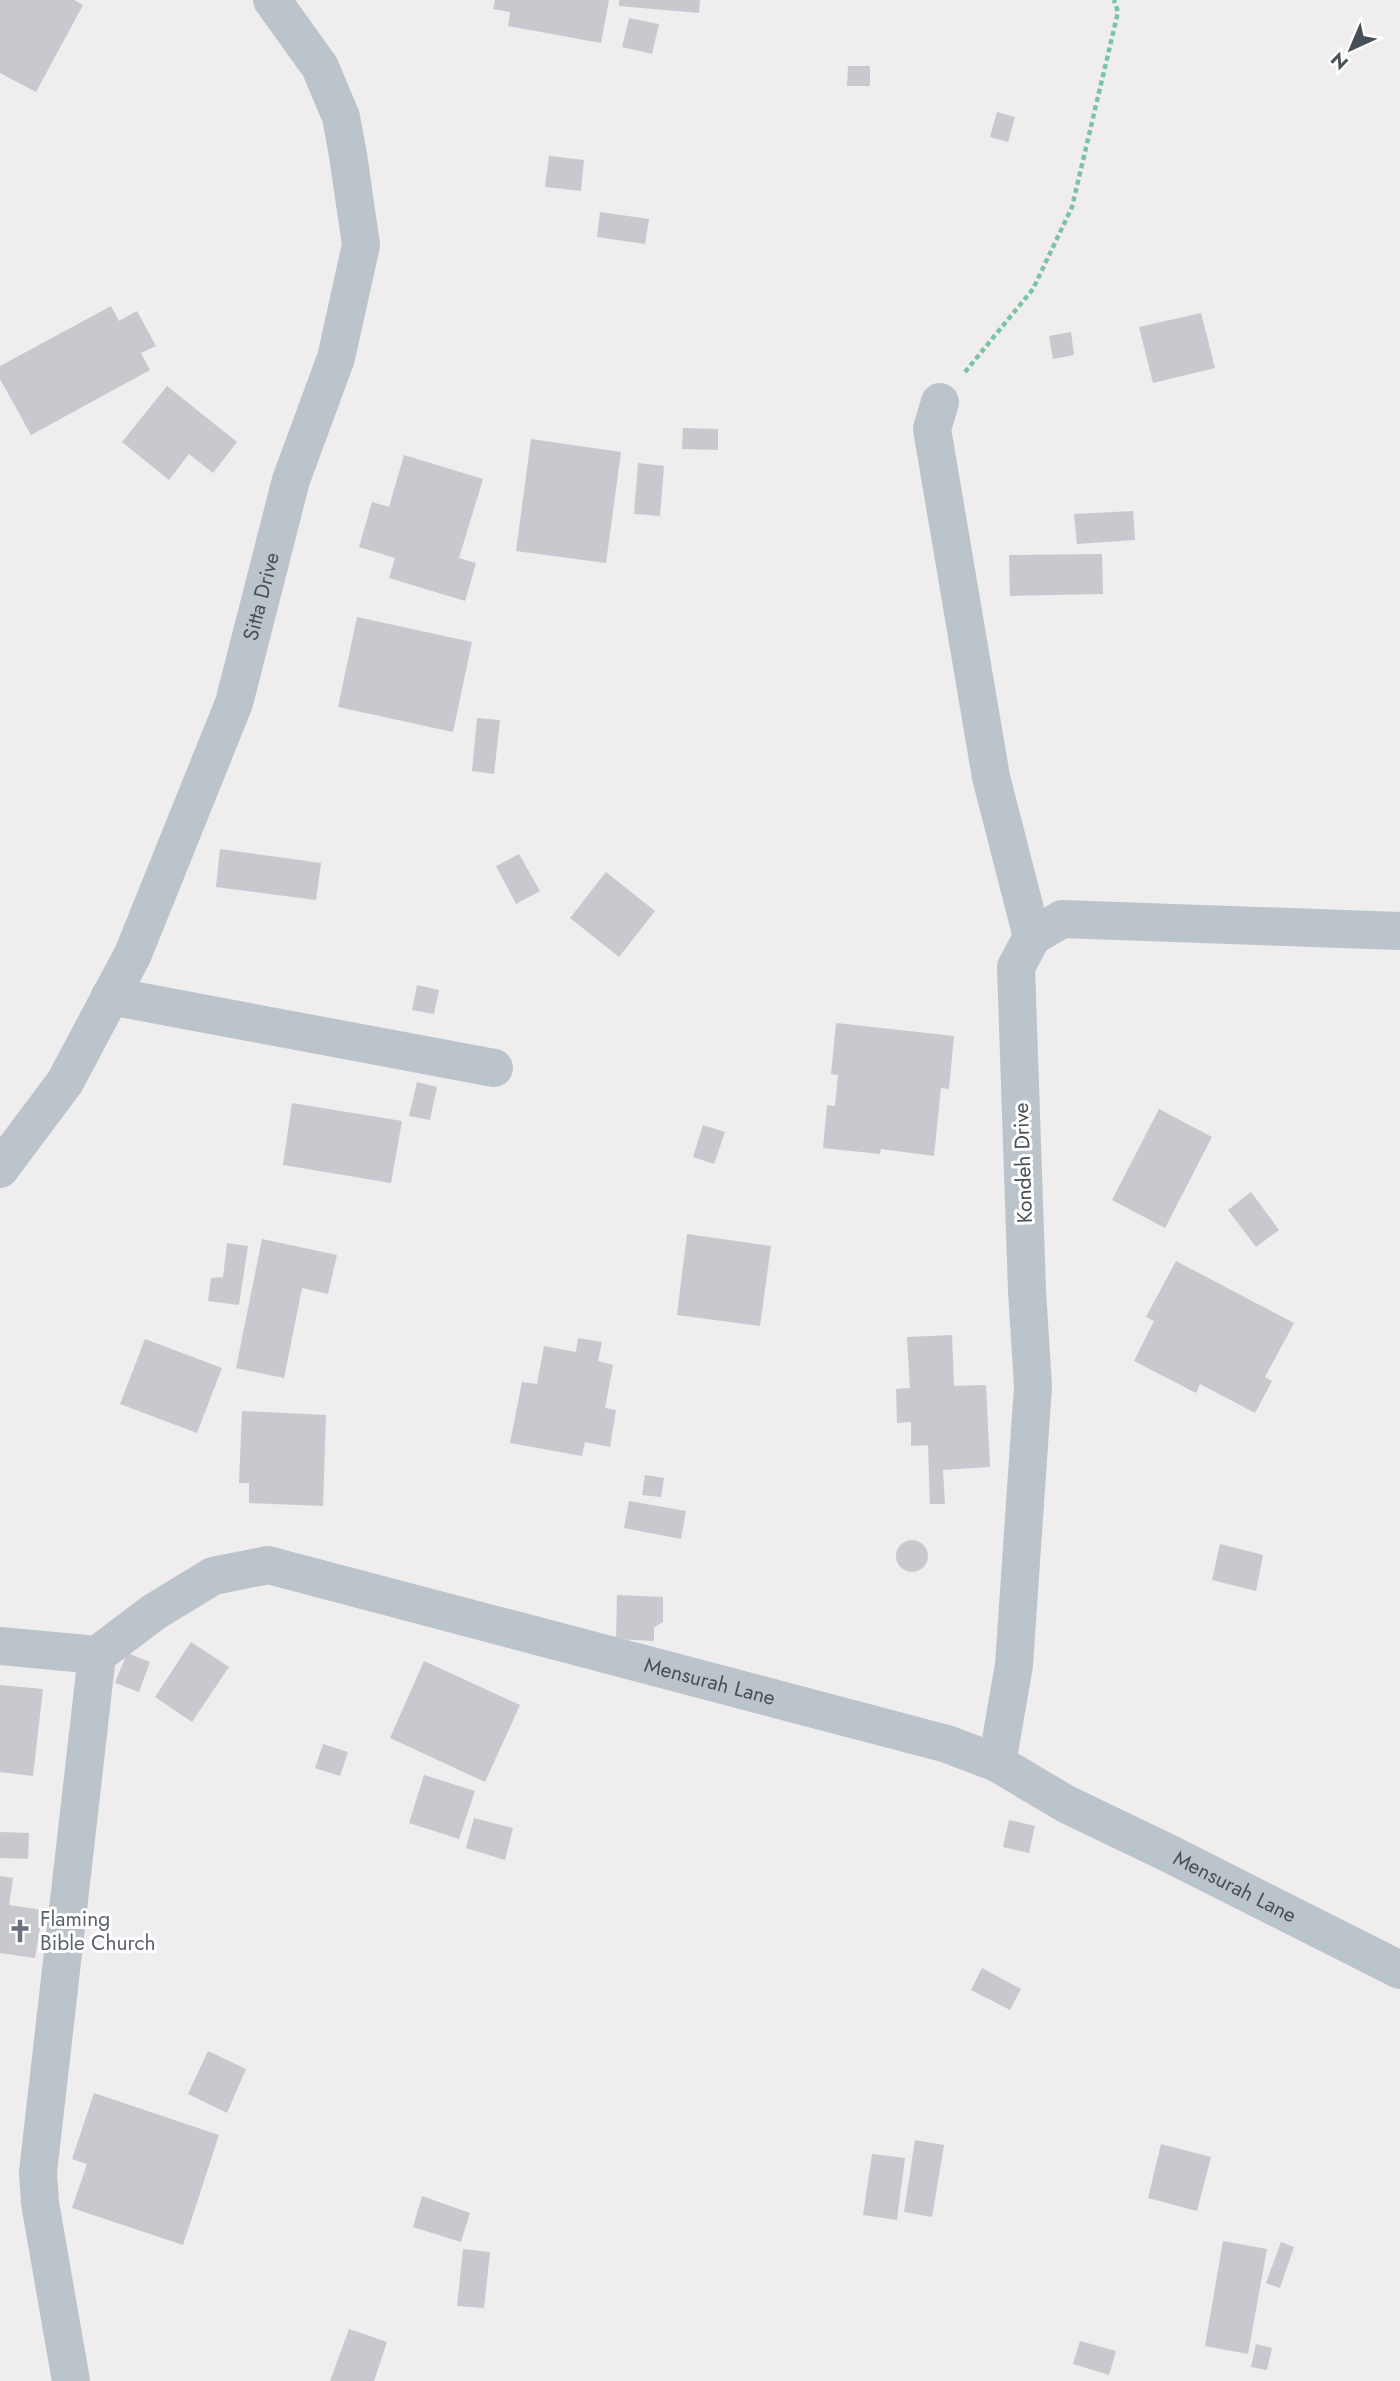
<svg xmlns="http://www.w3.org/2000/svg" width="1400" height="2381" viewBox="0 0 1400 2381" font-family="Jost,sans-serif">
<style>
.building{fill:#c7c9cf}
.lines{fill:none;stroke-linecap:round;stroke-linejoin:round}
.path{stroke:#79c5a2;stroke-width:4.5;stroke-dasharray:5 3.5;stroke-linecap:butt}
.minor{stroke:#bcc4cb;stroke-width:38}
.labels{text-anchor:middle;stroke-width:6;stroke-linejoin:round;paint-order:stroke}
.street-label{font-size:21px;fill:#475058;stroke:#fff}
.worship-label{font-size:21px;fill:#5b616d;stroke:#fff;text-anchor:start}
</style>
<rect width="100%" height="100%" fill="#efeded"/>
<!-- building -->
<path class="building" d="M0,0H74L83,5L36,92L0,73Z
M495,0H609L601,43L508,26L510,12L493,9Z
M619,0H700L699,13L619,6Z
M629,18L659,24L652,54L622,47Z
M848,66H870V86H847Z
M997,112L1015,117L1008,142L990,137Z
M549,156L584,160L581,191L545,187Z
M600,212L649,219L645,244L597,237Z
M111,306L119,321L137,311L156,346L141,353L150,370L31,435L0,379V366Z
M1201,313L1215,368L1153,383L1139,327Z
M1071,332L1074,355L1053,359L1049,336Z
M167,386L237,442L213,473L189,454L169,480L122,442Z
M683,428L718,429V450L682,449Z
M531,439L621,452L606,563L516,551Z
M404,455L483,479L459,558L476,563L465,601L389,578L395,558L359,547L372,502L389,507Z
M638,463L664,466L660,516L634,514Z
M1133,511L1135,540L1077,544L1074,514Z
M1102,554L1103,594L1010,596L1009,555Z
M357,617L472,642L453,732L338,707Z
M477,718L500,720L494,774L472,771Z
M220,849L321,863L316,900L216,887Z
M519,854L540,891L516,904L496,866Z
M606,872L655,911L619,957L570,918Z
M417,985L439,990L434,1014L412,1010Z
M836,1023L954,1036L949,1089L941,1088L934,1156L881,1149L880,1154L823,1148L827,1105L835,1106L838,1075L831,1074Z
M417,1082L437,1087L430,1120L409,1116Z
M292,1103L402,1121L391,1183L283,1165Z
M1159,1109L1212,1137L1165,1228L1112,1200Z
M703,1125L725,1132L714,1164L693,1157Z
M1251,1192L1279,1230L1256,1247L1228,1210Z
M687,1234L771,1246L760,1326L677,1315Z
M262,1239L337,1255L328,1294L302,1288L284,1378L236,1368Z
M227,1243L248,1246L239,1305L208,1301L211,1278L223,1277Z
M1176,1261L1294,1323L1265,1377L1272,1381L1255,1413L1200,1384L1196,1393L1134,1361L1154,1321L1146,1317Z
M952,1335L954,1386L986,1385L990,1467L943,1470L945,1504H930L928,1445L911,1446V1422L897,1423L896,1389L910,1388L907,1337Z
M578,1338L602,1342L598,1361L613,1365L605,1408L616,1410L610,1447L585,1442L582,1456L510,1443L522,1382L537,1384L544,1346L576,1352Z
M145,1339L222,1368L197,1433L120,1404Z
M242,1411L326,1415L323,1506L249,1503V1483H239Z
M645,1475L664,1478L661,1497L642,1495Z
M629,1501L686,1511L681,1539L624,1528Z
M896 1556a16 16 0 1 1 32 0a16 16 0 1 1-32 0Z
M1220,1544L1263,1555L1256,1591L1212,1580Z
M617,1595L663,1597V1622L654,1627V1641L616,1639Z
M191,1642L229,1667L192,1722L155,1697Z
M127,1653L150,1662L139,1692L115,1683Z
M424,1661L520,1705L485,1782L390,1738Z
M0,1685L43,1689L33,1776L0,1772Z
M323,1744L348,1752L340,1776L315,1768Z
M424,1775L475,1791L459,1839L409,1823Z
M474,1818L513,1828L505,1860L466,1848Z
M1009,1820L1035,1826L1029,1853L1003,1847Z
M0,1832L29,1833L28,1859L0,1858Z
M0,1876L13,1878L9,1905L43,1910L35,1958L0,1953Z
M982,1968L1021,1989L1010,2010L971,1990Z
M208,2051L246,2069L227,2113L188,2094Z
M94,2093L219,2135L183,2245L72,2208L87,2164L72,2159Z
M915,2140L944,2145L932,2217L904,2212Z
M1161,2144L1211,2157L1197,2211L1148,2198Z
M872,2154L905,2158L897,2220L863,2215Z
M422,2196L470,2213L461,2242L413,2227Z
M1223,2241L1267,2249L1248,2354L1205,2346Z
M1281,2242L1294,2247L1280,2288L1266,2283Z
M463,2249L490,2252L484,2308L457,2306Z
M349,2329L387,2342L374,2381H330Z
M1080,2341L1116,2351L1109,2375L1073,2364Z
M1256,2344L1272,2348L1267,2370L1251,2367Z"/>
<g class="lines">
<!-- path -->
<path class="path" d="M965,372L1033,289L1072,207L1118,12L1114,0"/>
<!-- minor -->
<g class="minor">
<path d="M940,402L932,429L991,777L1032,937"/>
<path d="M110,996L494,1068"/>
<path id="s1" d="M0,1169L65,1082L133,954L234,703L291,480L336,358L361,245L348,155L341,117L320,67L272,0"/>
<path id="s2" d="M0,1646L97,1655L154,1612L213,1576L268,1565L947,1744L997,1763L1066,1804L1168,1853L1400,1970"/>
<path d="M997,1763L1014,1665L1033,1386L1027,1291L1016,967L1032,937L1062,919L1400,931"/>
<path d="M71,2381L40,2203L38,2172L97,1655"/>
</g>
</g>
<!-- icons -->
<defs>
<g id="church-bare" transform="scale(1.89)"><path d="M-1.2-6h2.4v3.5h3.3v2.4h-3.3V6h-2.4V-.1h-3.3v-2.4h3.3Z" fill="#6b7280" stroke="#fff" stroke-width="2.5" paint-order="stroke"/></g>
</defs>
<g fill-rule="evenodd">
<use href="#church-bare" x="20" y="1931"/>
</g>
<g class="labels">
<!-- street labels -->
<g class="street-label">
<text dy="7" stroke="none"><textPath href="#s1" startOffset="634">Sitta Drive</textPath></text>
<text transform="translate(1023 1163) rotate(-92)" y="7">Kondeh Drive</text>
<text dy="7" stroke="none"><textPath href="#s2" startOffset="751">Mensurah Lane</textPath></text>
<text dy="7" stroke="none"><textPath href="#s2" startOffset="1318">Mensurah Lane</textPath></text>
</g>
<!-- worship labels -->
<g class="worship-label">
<text x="40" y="1926">Flaming<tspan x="40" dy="24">Bible Church</tspan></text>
</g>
</g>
<!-- north arrow -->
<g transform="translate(1351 49) rotate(224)" stroke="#ffffff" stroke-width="5" paint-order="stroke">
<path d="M0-5L12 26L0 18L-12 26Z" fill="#475058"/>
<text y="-10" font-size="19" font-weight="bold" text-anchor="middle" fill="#475058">N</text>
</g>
</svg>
